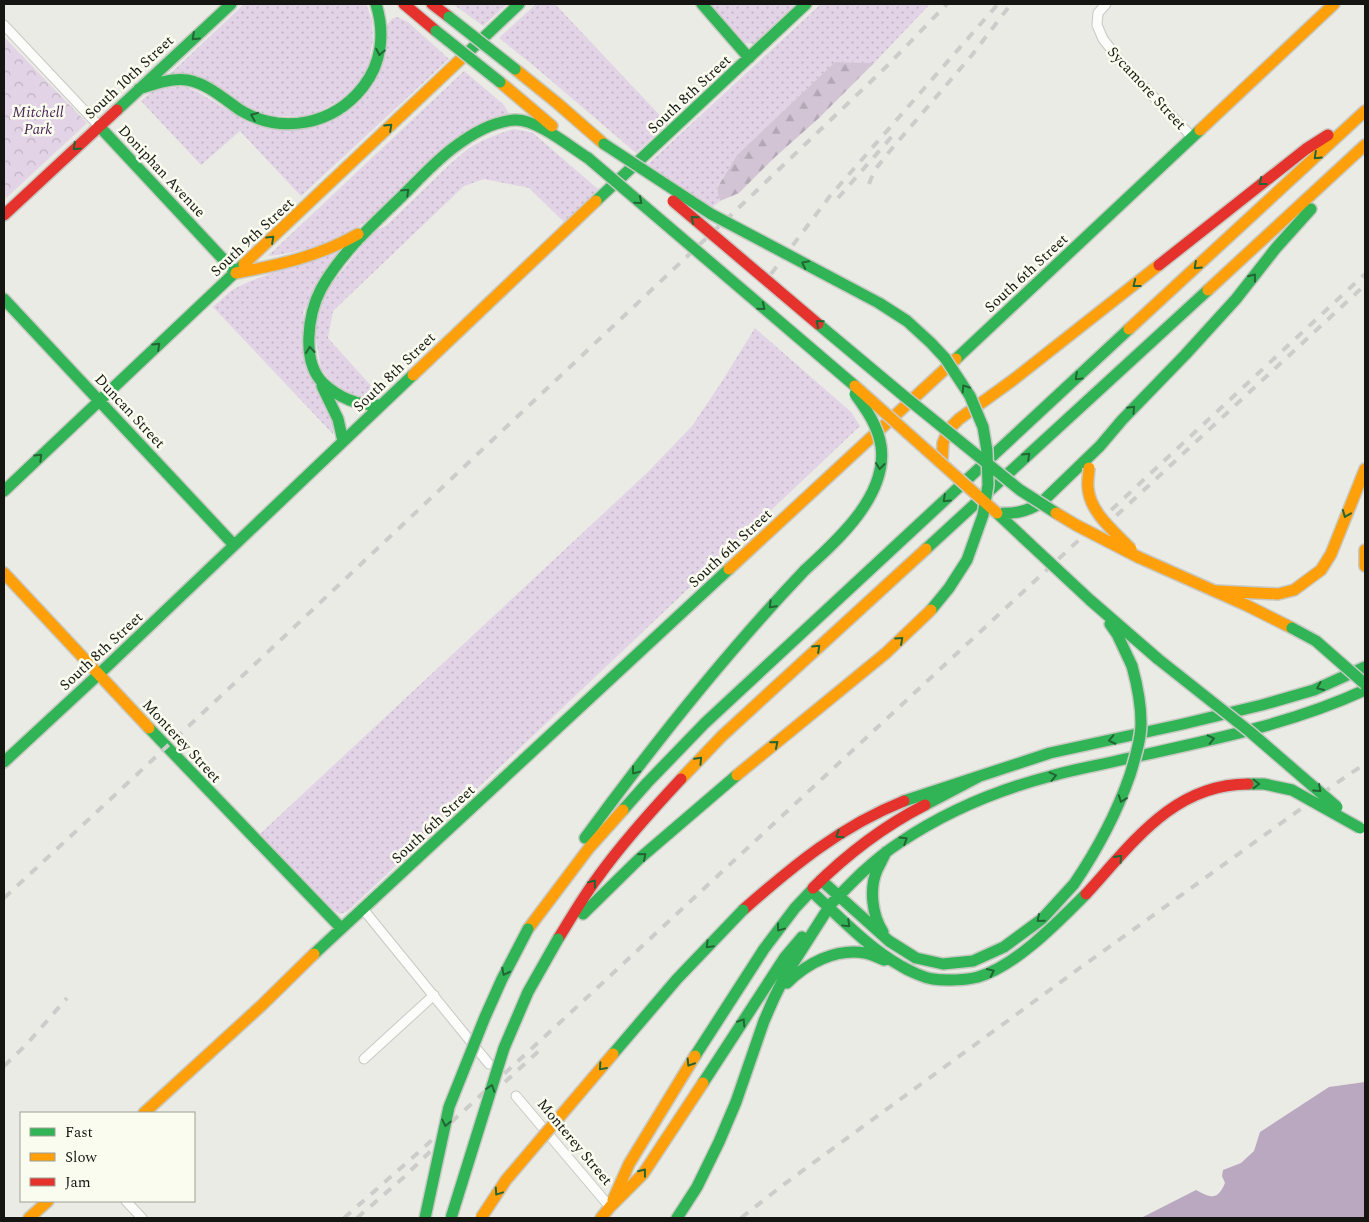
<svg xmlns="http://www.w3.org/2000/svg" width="1369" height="1222" viewBox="0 0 1369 1222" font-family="Spectral,serif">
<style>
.grass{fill:url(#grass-dots)}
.forest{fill:url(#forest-firs)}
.park{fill:url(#park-crowns)}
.water{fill:#baa8c1}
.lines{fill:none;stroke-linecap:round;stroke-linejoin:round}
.street-casing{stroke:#c8c9c3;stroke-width:11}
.fast-casing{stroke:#c8c9c3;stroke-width:14}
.slow-casing{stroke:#c8c9c3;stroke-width:14}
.jam-casing{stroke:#c8c9c3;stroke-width:14}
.street{stroke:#fcfcfb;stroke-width:9}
.fast{stroke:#30b455;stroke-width:11}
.slow{stroke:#ff9f0a;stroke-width:11}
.jam{stroke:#e5322d;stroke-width:11}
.rail{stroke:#ccccca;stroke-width:4;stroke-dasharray:9 9;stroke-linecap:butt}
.fast-bridge-casing{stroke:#c9c9c6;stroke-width:14;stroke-linecap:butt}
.slow-bridge-casing{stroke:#c9c9c6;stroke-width:14;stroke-linecap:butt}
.jam-bridge-casing{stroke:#c9c9c6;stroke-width:14;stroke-linecap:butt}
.fast-bridge{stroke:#30b455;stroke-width:11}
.slow-bridge{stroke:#ff9f0a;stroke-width:11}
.jam-bridge{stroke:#e5322d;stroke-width:11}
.oneway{stroke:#226534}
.labels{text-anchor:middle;stroke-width:5;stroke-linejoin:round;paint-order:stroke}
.street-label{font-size:15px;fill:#151612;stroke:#f9fcee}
.park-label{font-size:15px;font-style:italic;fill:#4a2658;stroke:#f9fcee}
</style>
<defs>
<pattern id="grass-dots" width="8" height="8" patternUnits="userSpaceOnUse" patternTransform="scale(1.25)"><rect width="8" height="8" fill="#e2d3e6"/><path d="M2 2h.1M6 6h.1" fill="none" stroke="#c1b4c4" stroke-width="1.8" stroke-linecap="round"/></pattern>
<pattern id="forest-firs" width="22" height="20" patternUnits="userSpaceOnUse" patternTransform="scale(1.25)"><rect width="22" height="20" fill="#d2c3d5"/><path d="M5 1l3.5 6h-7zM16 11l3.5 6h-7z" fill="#b3a7b6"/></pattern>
<pattern id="park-crowns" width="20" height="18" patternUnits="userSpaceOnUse" patternTransform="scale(1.25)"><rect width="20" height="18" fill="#e2d3e6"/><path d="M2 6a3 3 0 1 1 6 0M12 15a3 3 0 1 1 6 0" fill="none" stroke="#c1b4c4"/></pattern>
</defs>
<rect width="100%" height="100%" fill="#eaebe4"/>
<!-- grass -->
<path class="grass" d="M244,4H366L372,20L373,40L369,60L359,81L346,97L311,116H267L168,76Z
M453,4H507L483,26Z
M536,4H555L668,124L636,153L534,66L499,38Z
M710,4H797L754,44L745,43Z
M821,4H930L874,63L835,62L737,155L717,187L720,201L707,211L648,164Z
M397,17L408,22L449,59L301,196L240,131L201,165L141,101L154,90L184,86L198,92L248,122L339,117L386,26L392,19Z
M464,71L503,104L510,115L350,233C324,245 298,253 268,256Z
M514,129L525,131L533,133L599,190L564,222L529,188L484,179L464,186L333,311L328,338L373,388L372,394L365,397L340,391L321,369L314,328L326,291L373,232L386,226L450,164L469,148L482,141L501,133Z
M344,249L303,312L333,425V434L213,307L232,290L248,282L269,274Z
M755,328L851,412L860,426L348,911L340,914L332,909L260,834L648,472L692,426L721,383Z"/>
<!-- forest -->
<path class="forest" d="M835,62L874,63L819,118L774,158L739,193L720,201L717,188L737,155Z"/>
<!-- park -->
<path class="park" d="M4,37L87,123L4,200Z"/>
<!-- water -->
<path class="water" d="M1365,1082V1218H1141L1196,1190C1210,1197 1217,1202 1225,1183L1222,1176L1223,1170L1241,1163L1254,1151L1260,1132L1329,1087Z"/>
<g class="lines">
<!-- street casing -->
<g class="street-casing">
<path id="street" d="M1106,4L1098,13L1097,25L1103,39L1124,66L1192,137
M4,25L99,126
M363,909L489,1064
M364,1059L434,995
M516,1096L610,1207
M126,1201L142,1218"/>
</g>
<!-- fast casing -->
<g class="fast-casing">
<path id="fast" d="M702,4L749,58
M463,57L519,4
M139,89C154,84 171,78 187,80C207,83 224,99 240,110C282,135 333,125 363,87C382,63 385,33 376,4
M117,110L231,4
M99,126L236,273
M596,201L806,4
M4,299L234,545
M956,359L1200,130
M322,386L338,419L343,441
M381,405C358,406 340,399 323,383C301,361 308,314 321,289C339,256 368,229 395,203C414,185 432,164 453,148C470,135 493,121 515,120C537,119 569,146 588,158
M4,491L244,264
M997,513C1014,514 1026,512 1041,503L1100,446L1122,420L1185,355L1236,299L1276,248L1311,209
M997,513L1030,544
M926,549L1208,290
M1090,600L1158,659
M1110,624L1117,634L1132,666
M149,728L341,928
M4,762L99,674L413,375
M904,801L980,776
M925,805L980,776L1050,753L1183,724L1262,705L1314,690L1365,667
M623,810L647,783L705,723L1129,329
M585,838C653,745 725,654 805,570
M821,880L889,941L916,958L943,964L973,961L1004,947L1042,919L1074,884
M811,891C840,917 867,947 901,966C909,971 925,978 933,979C945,981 967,980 978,977C1016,966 1059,921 1086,894
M831,904C852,882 873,860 899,843C945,812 997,790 1051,776C1075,769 1100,765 1125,759C1206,741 1289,725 1365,690
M583,914L639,859L737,775
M883,932C872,915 869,889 877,870C880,864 883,858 886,852
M314,954L729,569
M787,983C807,963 836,948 865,953C872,954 878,958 884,960
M695,1056L764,949L795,908L811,891
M703,1083L785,957L802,937
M677,1218L697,1187L719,1142L736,1102L764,1021L774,998L785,976L829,907"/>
</g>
<!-- slow casing -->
<g class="slow-casing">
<path id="slow" d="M515,69L557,103L604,144
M500,82L552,126
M1200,130L1334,4
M244,264L463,57
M236,273C279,265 320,256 358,234
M1208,290L1365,145
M1129,329L1365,111
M413,375L596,201
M942,462L943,443L948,430L959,419L1013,380L1159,265
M1365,550V566
M1138,557L1246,605L1292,628
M729,569L956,359
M4,573L149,728
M1216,591L1278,594L1294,590L1321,570L1331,554L1365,469
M681,779L722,736L926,549
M528,929L589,848L623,810
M144,1113L261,1006L314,954
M613,1200L629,1164L695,1056
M29,1218L48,1201
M601,1218L610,1207L643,1174L703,1083"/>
</g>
<!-- jam casing -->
<g class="jam-casing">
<path id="jam" d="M404,4L436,31
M432,4L449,17
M4,215L117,110
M1159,265L1306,149L1328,135
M813,888C845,856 884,826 925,805
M743,910C793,866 841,826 904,801
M558,939C571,918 583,897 598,877C623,842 652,810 681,779"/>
</g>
<!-- street -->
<use href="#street" class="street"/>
<!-- fast -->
<use href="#fast" class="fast"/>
<!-- slow -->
<use href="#slow" class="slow"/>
<!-- jam -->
<use href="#jam" class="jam"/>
<!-- rail -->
<path class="rail" d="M869,184L874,171L889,152L972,55L1011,4
M838,198L894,134
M771,274L830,196L998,4
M1090,540L1365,285
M4,898L102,807L254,665L750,197L886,67L947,4
M4,1066L26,1045L67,998
M505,1082L542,1048
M344,1218L420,1151L554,1028L1365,274
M357,1218L403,1178L439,1143
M741,1218L783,1185L1073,973L1348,775L1365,764"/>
<!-- fast-bridge casing -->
<g class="fast-bridge-casing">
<path id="fast-bridge" d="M449,17L515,69
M436,31L500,82
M604,144L711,214L879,303L907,321L931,343L945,358L970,396L983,427L987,451L988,485L983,515L967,560L949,588L931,610
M588,158L855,386
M818,324L904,396L1020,490L1056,513
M1030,544L1090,600
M805,570C838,540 888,495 881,446C878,426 866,409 855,394
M1292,628L1316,641L1365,684
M1158,659L1249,731L1337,807
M1248,784H1264L1292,790L1360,828
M1074,884C1097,850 1116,815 1130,775C1135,758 1141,740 1141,723C1141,704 1137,684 1132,666
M613,1054L677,979L743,910
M425,1218L449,1107L485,1017L502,979L528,929
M451,1218L504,1048L528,992L558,939"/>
</g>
<!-- slow-bridge casing -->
<g class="slow-bridge-casing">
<path id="slow-bridge" d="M855,386L997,513
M1089,468C1089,474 1087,482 1088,488C1090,513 1115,532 1131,549
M1056,513L1076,525L1138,557
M737,775L886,653L931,610
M481,1218L506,1180L613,1054"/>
</g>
<!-- jam-bridge casing -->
<g class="jam-bridge-casing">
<path id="jam-bridge" d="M673,201L818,324
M1086,894C1132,844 1173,784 1248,784"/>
</g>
<!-- fast-bridge -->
<use href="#fast-bridge" class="fast-bridge"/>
<!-- slow-bridge -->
<use href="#slow-bridge" class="slow-bridge"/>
<!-- jam-bridge -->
<use href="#jam-bridge" class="jam-bridge"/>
</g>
<!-- one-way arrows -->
<defs><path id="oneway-chevron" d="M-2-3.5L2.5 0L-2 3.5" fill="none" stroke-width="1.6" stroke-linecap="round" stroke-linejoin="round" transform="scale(1.25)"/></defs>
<g class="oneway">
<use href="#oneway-chevron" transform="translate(195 37) rotate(137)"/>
<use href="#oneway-chevron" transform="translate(380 52) rotate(101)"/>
<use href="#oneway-chevron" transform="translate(254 116) rotate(-158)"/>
<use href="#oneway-chevron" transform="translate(389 127) rotate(-43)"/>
<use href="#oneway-chevron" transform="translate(76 147) rotate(137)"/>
<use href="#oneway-chevron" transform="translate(1317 156) rotate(137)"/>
<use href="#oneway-chevron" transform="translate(1262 182) rotate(142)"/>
<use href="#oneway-chevron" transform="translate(406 192) rotate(-44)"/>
<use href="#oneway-chevron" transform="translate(639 201) rotate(40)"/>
<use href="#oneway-chevron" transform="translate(694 219) rotate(-140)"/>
<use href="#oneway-chevron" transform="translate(271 239) rotate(-43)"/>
<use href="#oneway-chevron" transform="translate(805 264) rotate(-153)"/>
<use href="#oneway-chevron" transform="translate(1197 266) rotate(137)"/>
<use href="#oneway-chevron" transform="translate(1253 277) rotate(-52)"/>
<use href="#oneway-chevron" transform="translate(1136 284) rotate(142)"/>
<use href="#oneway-chevron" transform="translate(762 307) rotate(40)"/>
<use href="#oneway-chevron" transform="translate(819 323) rotate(-140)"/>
<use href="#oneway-chevron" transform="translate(157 346) rotate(-43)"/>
<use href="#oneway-chevron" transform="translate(310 350) rotate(-97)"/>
<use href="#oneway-chevron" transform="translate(1078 377) rotate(137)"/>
<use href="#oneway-chevron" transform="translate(965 388) rotate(-123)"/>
<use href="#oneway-chevron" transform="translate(1132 409) rotate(-46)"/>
<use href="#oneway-chevron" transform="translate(1027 456) rotate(-43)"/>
<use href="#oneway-chevron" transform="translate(39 457) rotate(-44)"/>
<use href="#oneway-chevron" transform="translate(880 466) rotate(97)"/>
<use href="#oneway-chevron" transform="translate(946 499) rotate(137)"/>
<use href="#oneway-chevron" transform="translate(1346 514) rotate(112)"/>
<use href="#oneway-chevron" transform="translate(772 605) rotate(134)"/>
<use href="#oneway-chevron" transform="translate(900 640) rotate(-42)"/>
<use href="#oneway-chevron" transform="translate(817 648) rotate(-43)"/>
<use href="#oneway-chevron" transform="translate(1320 687) rotate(157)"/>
<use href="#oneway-chevron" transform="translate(1211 739) rotate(-13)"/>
<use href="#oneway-chevron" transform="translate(1112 740) rotate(168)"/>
<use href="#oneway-chevron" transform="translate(775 744) rotate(-40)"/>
<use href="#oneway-chevron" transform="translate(699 760) rotate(-46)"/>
<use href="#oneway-chevron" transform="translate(635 771) rotate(127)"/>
<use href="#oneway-chevron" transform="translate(1053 776) rotate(-13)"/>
<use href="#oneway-chevron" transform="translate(1256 784) rotate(1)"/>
<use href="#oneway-chevron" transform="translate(1318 789) rotate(42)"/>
<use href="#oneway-chevron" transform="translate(1122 799) rotate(110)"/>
<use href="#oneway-chevron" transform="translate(839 835) rotate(147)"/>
<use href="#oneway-chevron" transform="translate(904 840) rotate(-32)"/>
<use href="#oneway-chevron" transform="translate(643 856) rotate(-41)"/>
<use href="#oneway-chevron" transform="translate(1119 858) rotate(-48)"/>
<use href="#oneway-chevron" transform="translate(593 883) rotate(-53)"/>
<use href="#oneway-chevron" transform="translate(1040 919) rotate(139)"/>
<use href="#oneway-chevron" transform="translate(847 924) rotate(44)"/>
<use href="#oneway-chevron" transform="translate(780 928) rotate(127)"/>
<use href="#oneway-chevron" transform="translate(709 945) rotate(134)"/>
<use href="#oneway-chevron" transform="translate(505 972) rotate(117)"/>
<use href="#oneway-chevron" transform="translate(991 972) rotate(-25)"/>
<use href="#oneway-chevron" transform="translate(742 1022) rotate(-57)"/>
<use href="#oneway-chevron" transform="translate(690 1063) rotate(122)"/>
<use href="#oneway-chevron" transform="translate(602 1067) rotate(131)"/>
<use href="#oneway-chevron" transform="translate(491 1088) rotate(-72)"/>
<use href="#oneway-chevron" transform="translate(446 1123) rotate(102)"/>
<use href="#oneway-chevron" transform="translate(643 1172) rotate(-52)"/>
<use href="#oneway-chevron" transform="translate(498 1192) rotate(124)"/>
</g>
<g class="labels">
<!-- street labels -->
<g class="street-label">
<text transform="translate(129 77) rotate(-43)" y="5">South 10th Street</text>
<text transform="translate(1147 88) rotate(47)" y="5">Sycamore Street</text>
<text transform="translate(689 94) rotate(-43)" y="5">South 8th Street</text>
<text transform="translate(162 171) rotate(47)" y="5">Doniphan Avenue</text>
<text transform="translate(252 237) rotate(-43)" y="5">South 9th Street</text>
<text transform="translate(1026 273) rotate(-43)" y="5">South 6th Street</text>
<text transform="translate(394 372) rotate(-44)" y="5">South 8th Street</text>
<text transform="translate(130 411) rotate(47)" y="5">Duncan Street</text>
<text transform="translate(730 548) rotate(-43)" y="5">South 6th Street</text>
<text transform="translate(101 651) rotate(-43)" y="5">South 8th Street</text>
<text transform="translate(182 741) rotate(47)" y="5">Monterey Street</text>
<text transform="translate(433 824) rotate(-43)" y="5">South 6th Street</text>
<text transform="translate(575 1142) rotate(50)" y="5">Monterey Street</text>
</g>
<!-- park labels -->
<g class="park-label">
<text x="38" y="117">Mitchell<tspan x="38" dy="17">Park</tspan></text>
</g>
</g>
<!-- border -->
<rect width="1369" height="1222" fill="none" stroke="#151612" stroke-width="10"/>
<!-- legend -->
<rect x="20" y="1112" width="175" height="90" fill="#f9fcee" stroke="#9ea096"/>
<rect x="30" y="1128" width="25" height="8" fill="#30b455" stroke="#9ea096"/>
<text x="65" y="1137" font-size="15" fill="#151612">Fast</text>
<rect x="30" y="1153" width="25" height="8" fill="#ff9f0a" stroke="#9ea096"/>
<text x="65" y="1162" font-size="15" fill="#151612">Slow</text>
<rect x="30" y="1178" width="25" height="8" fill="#e5322d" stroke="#9ea096"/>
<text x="65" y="1187" font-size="15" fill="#151612">Jam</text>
</svg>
